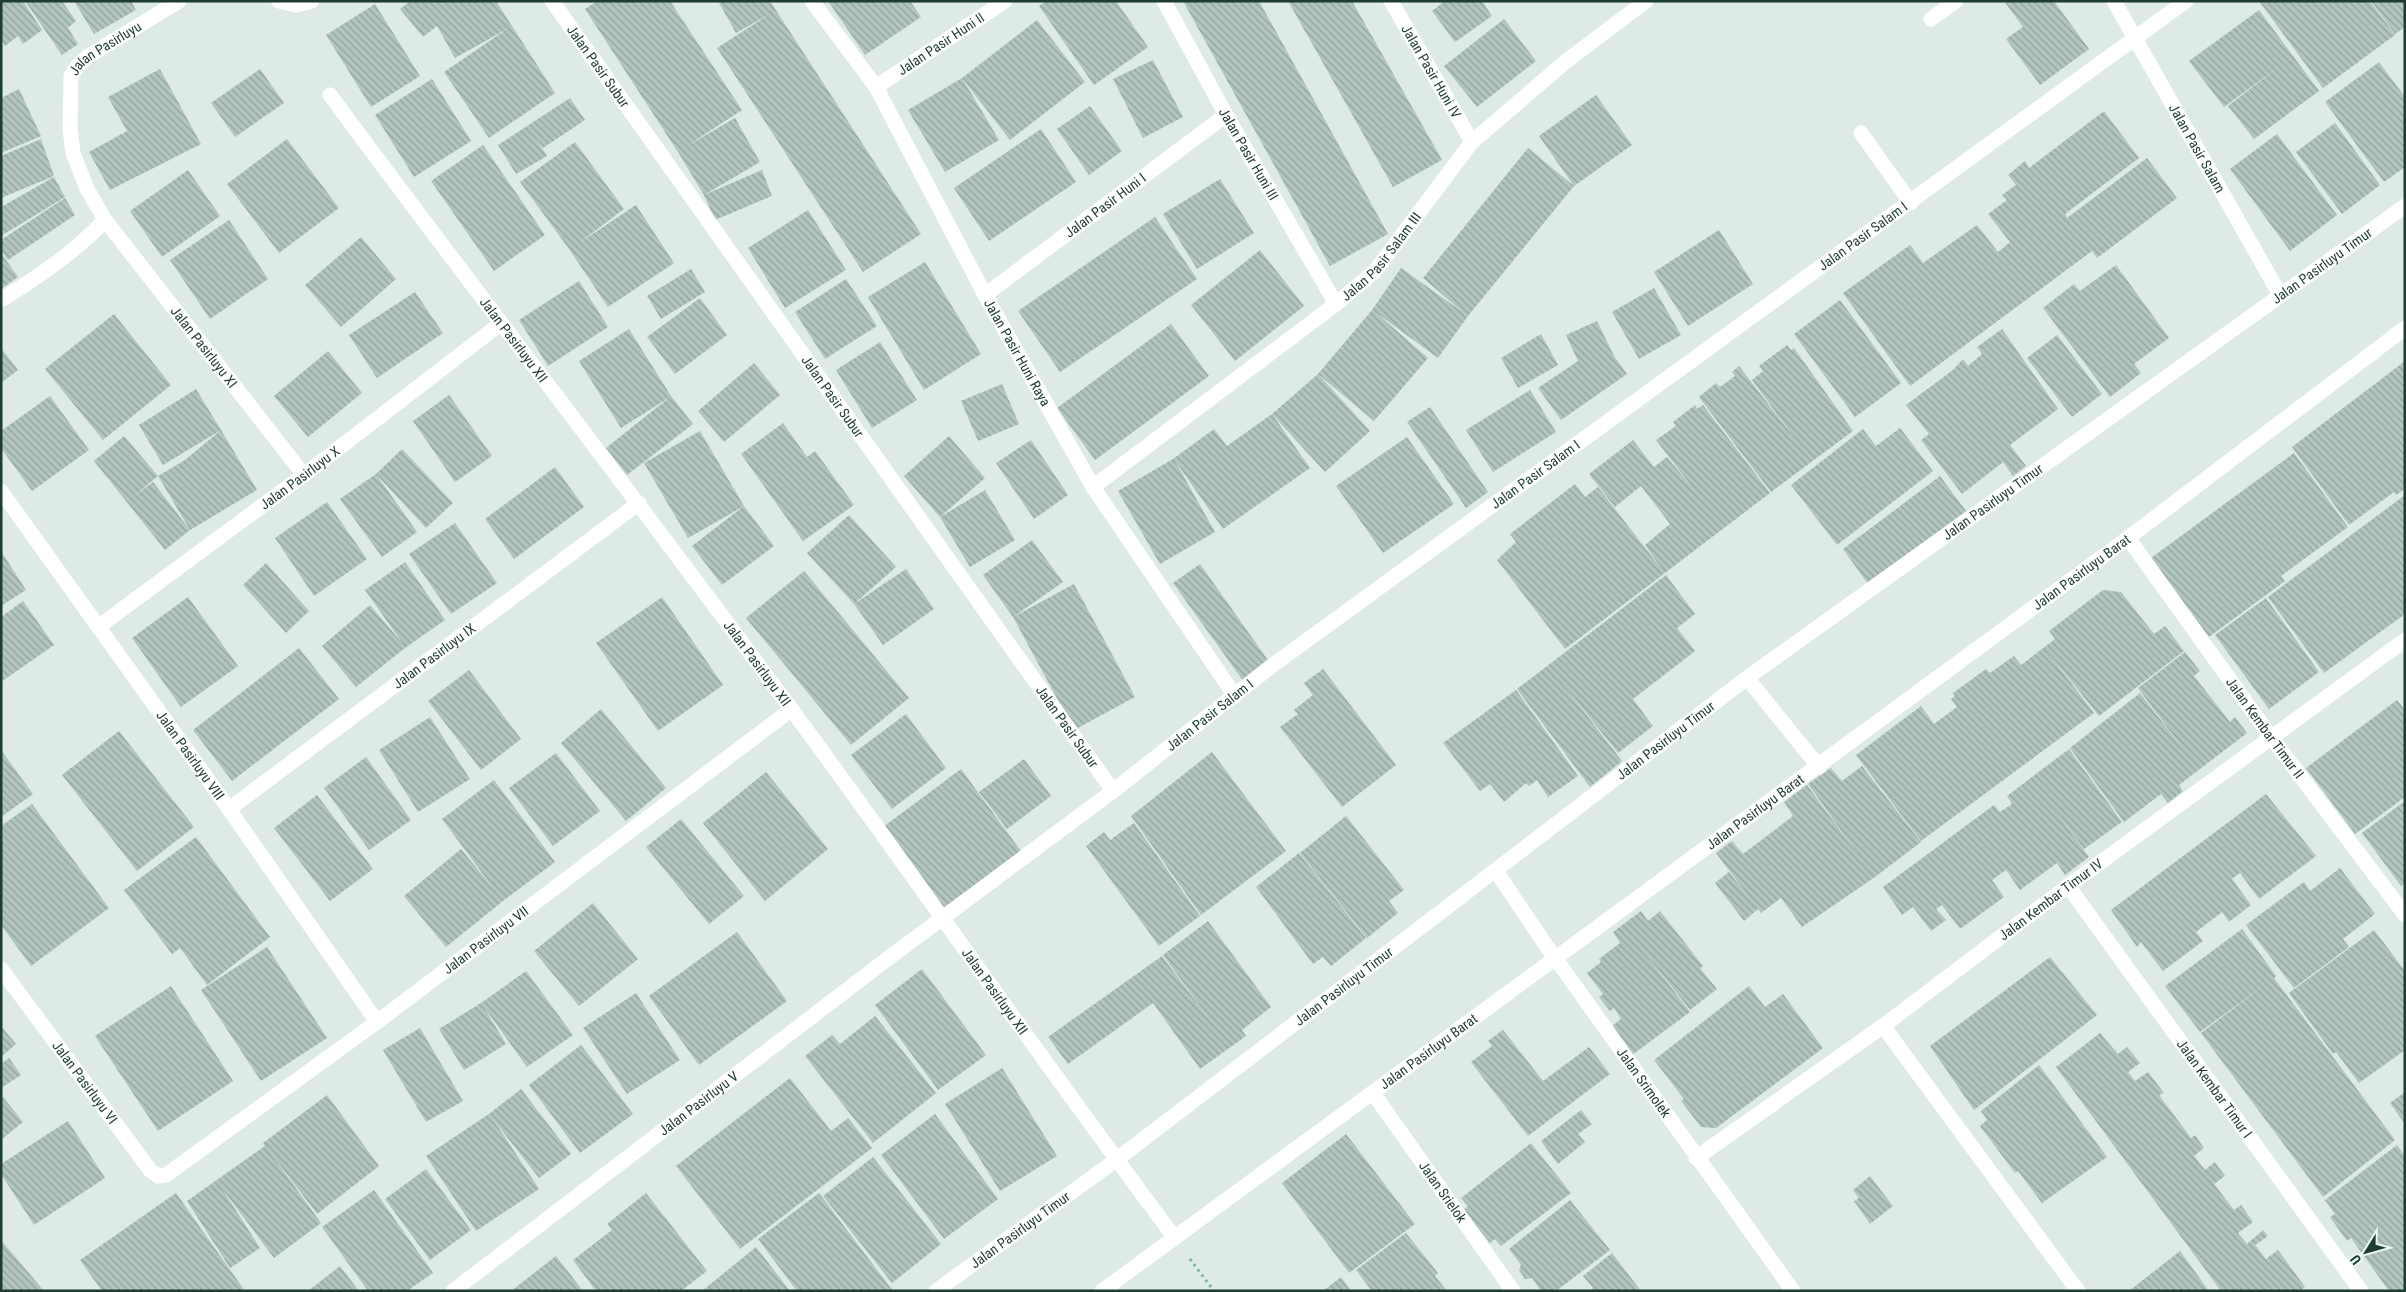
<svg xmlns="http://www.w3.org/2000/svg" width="2406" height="1292" viewBox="0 0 2406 1292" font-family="'Roboto Condensed',sans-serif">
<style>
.building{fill:url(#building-back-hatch)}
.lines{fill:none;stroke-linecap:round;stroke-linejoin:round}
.path{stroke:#79b39f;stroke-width:3;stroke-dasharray:2.5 4;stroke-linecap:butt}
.minor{stroke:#fff;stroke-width:15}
.labels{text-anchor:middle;stroke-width:4;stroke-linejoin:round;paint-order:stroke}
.street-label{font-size:14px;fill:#1d3c33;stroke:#eef8f2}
</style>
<defs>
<pattern id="building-back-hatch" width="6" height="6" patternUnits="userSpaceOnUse" patternTransform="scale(1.25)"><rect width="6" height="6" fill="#b2c6bd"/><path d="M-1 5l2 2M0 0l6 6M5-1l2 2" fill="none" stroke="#90a29a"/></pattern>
</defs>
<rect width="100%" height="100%" fill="#ddebe4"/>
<!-- building -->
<path class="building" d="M1,1H23L42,30L23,44L18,36L5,46L1,40Z
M25,1H62L76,21L68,28L78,44L62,55Z
M74,1H131L136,10L94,34Z
M410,1H496L555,93L489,138L444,72L507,29L455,58L437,26L423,37L400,9Z
M597,1H670L742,110L687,146L735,118L760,162L704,195L762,170L772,196L715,220L704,195L678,152L585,9Z
M718,1H770L921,234L863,272L717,48L770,14L736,33Z
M828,1H910L921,17L865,55Z
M1046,1H1116L1148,47L1094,85L1039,6Z
M1183,1H1259L1388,234L1330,266Z
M1288,1H1352L1442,160L1393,187Z
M1445,1H1482L1492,16L1455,42L1432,11Z
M2004,1H2054L2089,49L2040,85L2006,39L2023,27Z
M2259,1H2370L2395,35L2323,88Z
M2371,1H2405V27L2395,34Z
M375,4L420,76L371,107L326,35Z
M2259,10L2319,91L2254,139L2228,106L2281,65L2224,107L2189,61Z
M1504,19L1536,61L1477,107L1444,66Z
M1037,20L1085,82L1010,140L962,78L999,140L945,172L908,110L962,78Z
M1153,60L1183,117L1143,138L1113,79Z
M2379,62L2405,97V167L2384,182L2325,102Z
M160,69L201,144L110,190L89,152L127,131L108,97Z
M260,69L284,103L235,137L211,103Z
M432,79L471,141L414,177L375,115Z
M19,89L41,136L1,153V98Z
M1596,95L1632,145L1574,186L1468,316L1438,358L1375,312L1428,358L1374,421L1318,374L1370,431L1325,472L1272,414L1318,374L1372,310L1401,268L1464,313L1423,278L1528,148L1574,186L1539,136Z
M570,98L585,120L543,148L535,137L547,156L516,174L498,145Z
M1090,106L1122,151L1089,175L1057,129Z
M2104,111L2139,158L2065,214L2067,218L2147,158L2177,198L2097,258L2092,251L1910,386L1843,293L1910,245L1923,263L1977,225L1998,252L2010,242L1988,214L2007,200L2002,195L2016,185L2008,175L2025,161L2029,168Z
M2335,123L2380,185L2342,214L2296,152Z
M1041,129L1076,182L989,241L954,188Z
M2277,134L2337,215L2290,251L2230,169Z
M41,139L54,176L1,198V156Z
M287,139L339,208L279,253L227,184Z
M575,142L624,209L579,243L636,205L674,263L608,307L569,249L520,182Z
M483,145L545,235L494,271L431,181Z
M188,170L220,216L162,257L130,211Z
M54,177L65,197L1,236V207Z
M1220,179L1254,233L1197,269L1163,214Z
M65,198L75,215L8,260L1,251V240Z
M808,210L846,270L785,308L748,248Z
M1155,217L1197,279L1060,372L1018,311Z
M229,220L268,279L210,319L170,260Z
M1719,230L1753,284L1688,326L1654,272Z
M361,237L396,279L341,327L305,285Z
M1260,250L1304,306L1235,361L1191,305Z
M1,253L18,277L1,289Z
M925,262L981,354L924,390L868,297Z
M2116,265L2169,338L2134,364L2141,373L2110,397L2043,308L2074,284L2080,291Z
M691,269L705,292L661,319L647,296Z
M846,279L877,326L825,359L795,312Z
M579,281L608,327L548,366L519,320Z
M1654,288L1681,335L1639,359L1612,312Z
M415,292L443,333L377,378L349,335Z
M700,298L727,335L675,374L647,337Z
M1840,300L1901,383L1855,417L1794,334Z
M114,314L171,385L103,440L45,369Z
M1597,321L1614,356L1627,374L1561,420L1538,388L1578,361L1566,335Z
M1171,324L1209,376L1095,460L1057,408Z
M629,329L671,396L693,424L627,475L606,448L670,397L621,428L579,361Z
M2002,329L2058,409L2010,445L2026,466L2013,476L2003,462L1962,494L1921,440L1929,434L1906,405L1953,370L1963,359L1968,366L1982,354L1977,347Z
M1541,334L1558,365L1518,388L1501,358Z
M2057,335L2102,394L2072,417L2027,358Z
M880,342L917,400L872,428L836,370Z
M1787,345L1791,350L1794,348L1853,431L1771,492L1699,397L1716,383L1720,387L1735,376L1732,372L1739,366L1799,444L1752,380L1763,371L1759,366Z
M1,348L18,370L1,383Z
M328,351L362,393L308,437L274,396Z
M2405,361V489L2396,495L2394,492L2349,525L2292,447Z
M754,363L780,395L724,442L698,411Z
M1002,384L1019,424L978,441L961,401Z
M196,389L221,430L257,490L190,530L158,476L185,460L221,430L163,465L139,425Z
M1530,390L1556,432L1493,472L1466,430Z
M449,395L492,456L455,482L413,421Z
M50,396L89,450L32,491L1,448V431Z
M1695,405L1697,409L1703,405L1770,493L1565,649L1497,560L1516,542L1510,534L1575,484L1585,497L1598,487L1663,571L1645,545L1670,524L1641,486L1615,507L1589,474L1633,440L1654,467L1667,457L1698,495L1656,440L1676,426L1673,422Z
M1430,407L1488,492L1466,508L1407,422Z
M1272,414L1310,468L1223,529L1175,461L1215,532L1160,564L1118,491L1173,459L1214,429L1227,446Z
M783,423L807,457L815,451L854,505L803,541L741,454Z
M1900,428L1933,471L1837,545L1791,485L1863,429L1876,446Z
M700,431L744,506L774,546L722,585L692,546L744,506L688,538L644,463Z
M124,436L158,476L133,497L153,482L190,530L165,550L94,461Z
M949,436L985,478L940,517L904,476Z
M1407,437L1454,504L1383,553L1336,486Z
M1031,440L1068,495L1034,519L996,463Z
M402,449L453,503L426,528L376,474Z
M2294,453L2348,527L2281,576L2285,581L2209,637L2151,558Z
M555,467L584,507L514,559L485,519Z
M376,474L417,532L382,557L340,499Z
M1940,476L1966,511L1868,584L1843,549Z
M985,490L1015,540L970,567L940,517Z
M2405,495V614L2324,673L2268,597Z
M327,502L367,559L314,596L275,538Z
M849,515L896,567L854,604L807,553Z
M455,523L497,583L451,614L409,554Z
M1032,540L1063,582L1013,617L983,575Z
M1,551L26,590L1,606Z
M405,562L445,620L405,648L356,687L322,646L370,605L403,644L365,590Z
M266,563L309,611L286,633L243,585Z
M1200,564L1270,663L1244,682L1173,583Z
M906,569L934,609L883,645L854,604Z
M804,571L909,698L851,745L746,618Z
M1666,575L1695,614L1677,628L1695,651L1633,699L1653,726L1618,753L1559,679L1622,761L1590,787L1517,689Z
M1074,584L1135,697L1074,730L1013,617Z
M2103,590L2121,592L2154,634L2165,626L2184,651L2099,716L2047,651L2094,713L1921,841L1856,755L1921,706L1934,724L1957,707L1951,699L1955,696L1953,693L1986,669L1990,673L2014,656L2021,665L2055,639L2049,631Z
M188,597L238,666L181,707L132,638Z
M662,597L723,685L658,731L596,643Z
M2266,598L2319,672L2269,709L2215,635Z
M23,601L54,645L1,682V617Z
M299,648L339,699L232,781L193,730Z
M2185,652L2200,671L2194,676L2230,722L2235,717L2247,733L2179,785L2183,791L2168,803L2161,794L2124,822L2070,748L2140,693L2189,757L2138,688Z
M1323,669L1396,765L1342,807L1280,727L1298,714L1294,710L1313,695L1304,683Z
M469,670L521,739L481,770L428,701Z
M1516,690L1578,776L1548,797L1537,780L1529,786L1526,783L1504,802L1490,784L1480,791L1443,743Z
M2397,700L2405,710V797L2355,834L2306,768Z
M601,709L666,788L626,821L561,743Z
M906,714L946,768L892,809L851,755Z
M430,717L470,779L418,812L379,750Z
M119,731L194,827L137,871L62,775Z
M2069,749L2122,822L2084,849L2044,795L2089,857L2065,875L2057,863L2020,890L2006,870L1992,880L2004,897L1960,929L1942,905L1936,909L1946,920L1931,931L1913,907L1902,915L1883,887L1994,805L2000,812L2012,804L2007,796Z
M1,750L33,794L1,817Z
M1212,752L1286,851L1201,915L1131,816Z
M556,753L600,811L553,846L509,788Z
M366,757L411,820L369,850L324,788Z
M1024,759L1051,796L1007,829L979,792Z
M1862,766L1921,842L1875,877L1802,927L1781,898L1761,913L1758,909L1744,921L1715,883L1729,872L1755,905L1716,853L1732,841L1743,854L1793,816L1784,802L1807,785L1862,860L1808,784L1831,768L1842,781Z
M961,769L1021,851L944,909L883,827Z
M766,772L828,849L765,901L703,823Z
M494,780L555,862L503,901L446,947L404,896L461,849L494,889L442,819Z
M2266,794L2316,856L2259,899L2240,873L2232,879L2251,905L2229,922L2222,912L2196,932L2203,941L2163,971L2141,942L2137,947L2111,910Z
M317,795L373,869L330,901L274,828Z
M2405,801V883L2401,886L2362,833Z
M32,804L109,908L31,966L1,925V826Z
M1346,816L1404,890L1389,901L1398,913L1367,938L1300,853Z
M681,819L744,896L709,924L646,847Z
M1134,823L1200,916L1159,946L1086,846L1104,832L1110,840Z
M196,837L270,937L207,985L180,948L172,954L124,890Z
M1299,853L1366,938L1331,966L1323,957L1313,964L1256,887Z
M2340,868L2375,914L2343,939L2349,947L2294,988L2246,925L2304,882L2310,891Z
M593,903L638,959L579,1006L534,951Z
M1641,911L1648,921L1660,911L1703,966L1700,968L1717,989L1690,1010L1634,939L1690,1012L1632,1055L1611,1027L1621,1019L1614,1008L1610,1011L1599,997L1603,994L1587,973L1601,962L1599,959L1620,943L1613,932Z
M1208,921L1271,1007L1242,1030L1246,1036L1200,1069L1153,1003L1068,1064L1048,1037L1162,956L1219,1032L1163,955Z
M2242,929L2276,976L2274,978L2395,1140L2323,1197L2201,1033L2266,984L2200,1032L2165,986Z
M2374,930L2405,971V1050L2359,1083L2336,1052L2333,1054L2289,993Z
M737,932L787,1001L699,1065L649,996Z
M267,947L327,1038L261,1081L201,990Z
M2050,957L2097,1015L1974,1110L1930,1046Z
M922,969L986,1055L938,1090L875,1005Z
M526,971L573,1035L527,1067L484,1007L506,1044L464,1070L439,1029L481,1003Z
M171,986L233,1081L158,1131L95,1036Z
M1749,986L1765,1007L1783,994L1823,1048L1716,1128L1701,1127L1681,1101L1684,1099L1654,1060Z
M636,993L680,1060L627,1094L583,1028Z
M875,1016L936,1093L873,1143L805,1056L832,1035L840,1044Z
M1,1026L16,1044L1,1057Z
M420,1028L463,1101L426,1122L383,1050Z
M1503,1030L1543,1081L1589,1047L1610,1074L1528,1136L1471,1062L1492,1046L1488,1041Z
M2100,1033L2118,1054L2127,1047L2140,1063L2128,1072L2135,1081L2148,1072L2164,1093L2159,1095L2191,1138L2195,1135L2204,1148L2194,1156L2205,1170L2215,1162L2225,1176L2214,1184L2234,1210L2241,1205L2253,1222L2238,1233L2247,1244L2263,1230L2268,1236L2255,1245L2266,1259L2278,1250L2305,1287L2300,1291H2221L2056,1067Z
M581,1045L633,1114L580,1153L529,1085Z
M9,1058L21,1075L1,1088V1064Z
M2039,1065L2107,1157L2042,1203L2018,1171L2015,1173L1980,1126L1987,1120L1981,1111Z
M1002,1068L1057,1156L1000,1191L945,1104Z
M790,1078L831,1131L848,1118L872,1148L740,1249L676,1166Z
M521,1089L571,1154L539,1178L493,1119L539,1189L476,1231L426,1156L489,1114Z
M2405,1092V1124L2390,1103Z
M327,1095L379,1166L317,1214L267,1148L321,1223L274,1258L221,1187L260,1248L230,1268L187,1201L265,1146L263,1143Z
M3,1097L23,1122L1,1140V1098Z
M1581,1110L1592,1124L1578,1134L1585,1142L1558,1164L1541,1141Z
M935,1114L998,1199L944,1239L881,1155Z
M68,1121L105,1178L34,1225L1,1174V1164Z
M1346,1134L1415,1224L1349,1273L1282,1183Z
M1531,1143L1571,1193L1501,1246L1495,1239L1490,1243L1463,1210L1468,1206L1461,1198Z
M2397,1145L2405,1156V1291H2389L2351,1238L2347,1241L2330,1217L2335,1214L2325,1200Z
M873,1157L941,1244L892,1283L823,1196Z
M426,1169L471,1230L430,1260L385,1199Z
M1870,1176L1893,1206L1870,1224L1854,1201L1859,1198L1853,1190Z
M374,1190L433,1273L407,1291H368L322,1227Z
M176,1193L245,1291H102L80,1260Z
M646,1193L707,1271L681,1291H596L573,1260L612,1230L607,1224Z
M819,1193L893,1291H797L758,1239Z
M1570,1200L1610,1250L1556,1291H1541L1532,1278L1525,1279L1519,1270L1521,1265L1509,1249Z
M1406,1233L1438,1273L1435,1276L1447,1291H1372L1356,1270Z
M1,1240L44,1291H1Z
M756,1247L790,1291H702Z
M2180,1251L2209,1291H2129Z
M1612,1253L1641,1291H1590L1593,1288L1583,1276Z
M556,1256L583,1291H511Z
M340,1266L359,1291H308Z
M1341,1277L1351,1291H1323Z"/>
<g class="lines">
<!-- path -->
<path class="path" d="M1190,1259L1214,1291"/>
<!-- minor -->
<g class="minor">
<path d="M279,1L296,5L312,1"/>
<path id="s1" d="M552,1L1113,791"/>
<path id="s2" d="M812,1L876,87L985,295L1093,487L1235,696"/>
<path id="s3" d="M1164,1L1226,115L1336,304"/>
<path id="s4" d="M1391,1L1472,142"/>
<path id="s5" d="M2114,1L2280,295"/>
<path d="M1931,19L1956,1"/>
<path id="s6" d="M876,87L1005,1"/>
<path id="s7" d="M330,95C482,300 638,501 789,706C919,882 1043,1063 1175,1238"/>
<path d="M1861,133L1911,203"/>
<path id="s8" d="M105,220L304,475"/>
<path id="s9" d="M985,295L1226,115"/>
<path id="s10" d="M1,300C38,277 75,252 105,220L87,189L73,153L70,129L71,76L78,65L87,57L179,1"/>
<path id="s11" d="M1093,487L1336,304L1375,271L1472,142L1565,62L1646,1"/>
<path id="s12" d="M1,491L229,809L377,1022"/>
<path id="s13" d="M2128,538L2271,737L2405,915"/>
<path id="s14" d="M98,627L304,475L500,324"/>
<path d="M1747,678L1819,767"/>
<path id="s15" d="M229,809L639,503"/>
<path id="s16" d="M1496,871L1543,941L1793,1291"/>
<path id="s17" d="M2068,886L2361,1291"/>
<path id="s18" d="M1,969L150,1170L158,1176L166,1175L377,1022L792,709"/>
<path d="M1883,1026L2078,1291"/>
<path id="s19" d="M1373,1093L1513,1291"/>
<path id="s20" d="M1696,1158L1883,1026L2068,886L2405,640"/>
<path id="s21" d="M453,1291L886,960L1113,791L1273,665L2186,1"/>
<path id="s22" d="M936,1291L1116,1160L1747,678L2405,206"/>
<path id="s23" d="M1102,1291L2128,538L2405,328"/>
</g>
</g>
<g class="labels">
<!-- street labels -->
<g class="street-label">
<text dy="5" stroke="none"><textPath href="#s6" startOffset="78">Jalan Pasir Huni II</textPath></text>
<text dy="5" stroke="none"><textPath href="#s10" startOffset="328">Jalan Pasirluyu</textPath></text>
<text dy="5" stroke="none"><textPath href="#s1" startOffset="80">Jalan Pasir Subur</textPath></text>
<text dy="5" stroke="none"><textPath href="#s4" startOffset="81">Jalan Pasir Huni IV</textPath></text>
<text dy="5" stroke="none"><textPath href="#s5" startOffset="169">Jalan Pasir Salam</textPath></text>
<text dy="5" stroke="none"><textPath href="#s3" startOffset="175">Jalan Pasir Huni III</textPath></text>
<text dy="5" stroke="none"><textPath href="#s9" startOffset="150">Jalan Pasir Huni I</textPath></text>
<text dy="5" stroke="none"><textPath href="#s21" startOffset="1761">Jalan Pasir Salam I</textPath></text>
<text dy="5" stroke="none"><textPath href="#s11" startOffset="370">Jalan Pasir Salam III</textPath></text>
<text dy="5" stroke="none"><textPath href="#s22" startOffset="1724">Jalan Pasirluyu Timur</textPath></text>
<text dy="5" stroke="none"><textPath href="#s7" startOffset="306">Jalan Pasirluyu XII</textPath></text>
<text dy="5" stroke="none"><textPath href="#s8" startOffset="161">Jalan Pasirluyu XI</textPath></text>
<text dy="5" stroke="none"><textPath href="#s2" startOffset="408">Jalan Pasir Huni Raya</textPath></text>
<text dy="5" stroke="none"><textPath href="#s1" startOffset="485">Jalan Pasir Subur</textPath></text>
<text dy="5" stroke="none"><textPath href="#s21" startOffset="1356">Jalan Pasir Salam I</textPath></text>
<text dy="5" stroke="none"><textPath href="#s14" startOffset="251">Jalan Pasirluyu X</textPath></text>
<text dy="5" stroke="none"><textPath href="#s22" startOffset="1319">Jalan Pasirluyu Timur</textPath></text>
<text dy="5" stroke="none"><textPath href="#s23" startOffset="1215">Jalan Pasirluyu Barat</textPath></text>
<text dy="5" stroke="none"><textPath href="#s15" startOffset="256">Jalan Pasirluyu IX</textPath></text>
<text dy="5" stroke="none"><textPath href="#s7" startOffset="711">Jalan Pasirluyu XII</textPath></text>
<text dy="5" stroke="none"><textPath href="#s21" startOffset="951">Jalan Pasir Salam I</textPath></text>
<text dy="5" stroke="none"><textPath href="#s1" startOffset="890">Jalan Pasir Subur</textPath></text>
<text dy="5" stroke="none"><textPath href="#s13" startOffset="234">Jalan Kembar Timur II</textPath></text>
<text dy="5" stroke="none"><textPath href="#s22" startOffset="914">Jalan Pasirluyu Timur</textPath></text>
<text dy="5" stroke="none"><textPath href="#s12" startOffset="325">Jalan Pasirluyu VIII</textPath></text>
<text dy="5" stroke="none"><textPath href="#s23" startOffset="810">Jalan Pasirluyu Barat</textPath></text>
<text dy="5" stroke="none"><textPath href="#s20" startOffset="439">Jalan Kembar Timur IV</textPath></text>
<text dy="5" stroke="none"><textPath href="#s18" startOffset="665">Jalan Pasirluyu VII</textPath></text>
<text dy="5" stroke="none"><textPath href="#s22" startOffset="509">Jalan Pasirluyu Timur</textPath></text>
<text dy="5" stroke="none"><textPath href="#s7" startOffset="1116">Jalan Pasirluyu XII</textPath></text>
<text dy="5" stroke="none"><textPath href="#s23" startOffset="405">Jalan Pasirluyu Barat</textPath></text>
<text dy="5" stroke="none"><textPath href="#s18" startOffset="141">Jalan Pasirluyu VI</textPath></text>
<text dy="5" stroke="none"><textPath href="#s16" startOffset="258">Jalan Srimolek</textPath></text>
<text dy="5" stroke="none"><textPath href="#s17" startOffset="250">Jalan Kembar Timur I</textPath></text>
<text dy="5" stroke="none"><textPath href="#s21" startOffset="309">Jalan Pasirluyu V</textPath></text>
<text dy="5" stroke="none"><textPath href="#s19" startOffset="121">Jalan Srielok</textPath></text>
<text dy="5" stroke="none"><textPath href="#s22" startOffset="104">Jalan Pasirluyu Timur</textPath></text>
</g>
</g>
<!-- border -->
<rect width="2406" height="1292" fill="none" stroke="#1d3c33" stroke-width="5"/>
<!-- north arrow -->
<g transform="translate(2366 1252) rotate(233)" stroke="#eef8f2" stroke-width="4" paint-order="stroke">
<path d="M0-4L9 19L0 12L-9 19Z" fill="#1d3c33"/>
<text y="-8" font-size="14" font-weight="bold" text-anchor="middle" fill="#1d3c33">U</text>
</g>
</svg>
